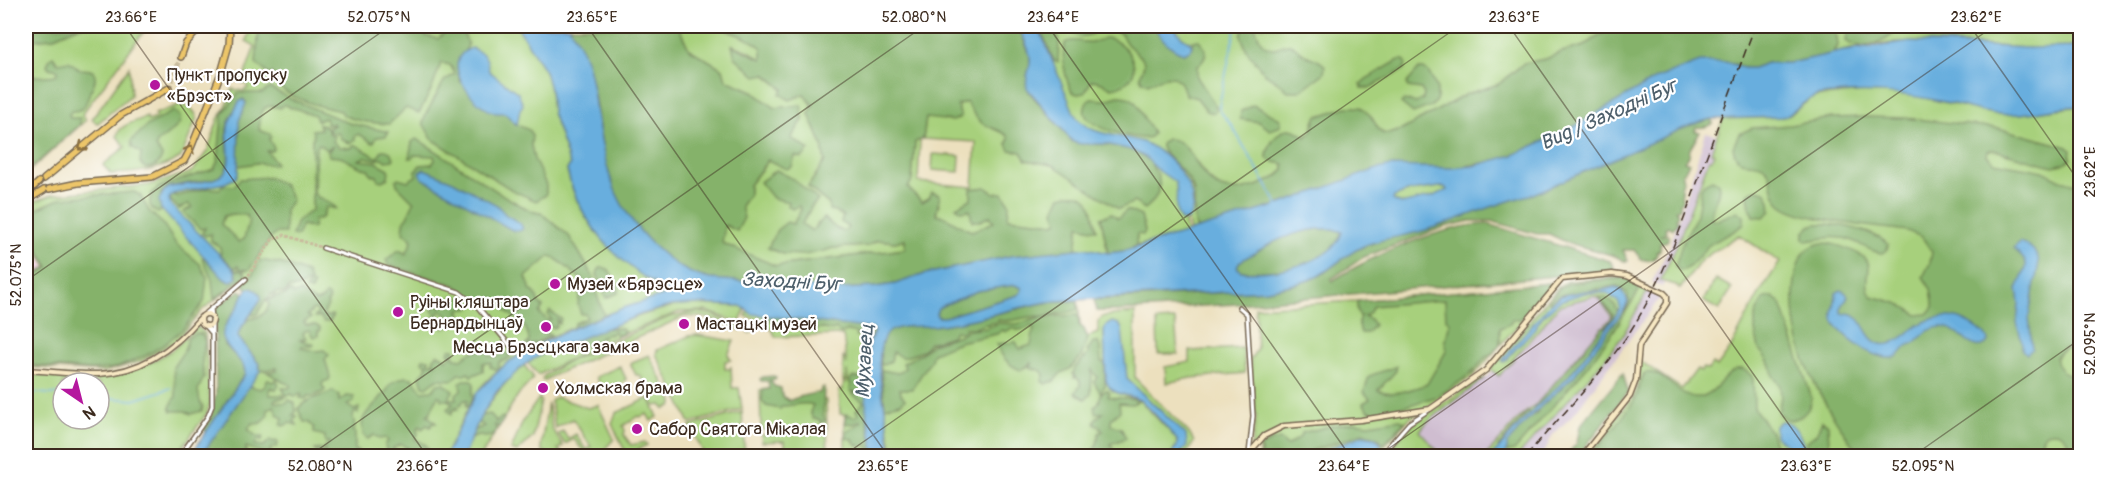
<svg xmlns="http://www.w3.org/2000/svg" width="2106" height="482" viewBox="0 0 2106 482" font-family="Pangolin,sans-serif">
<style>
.built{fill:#f2cfe2}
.industrial{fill:#cfbdd0}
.green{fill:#a7d07b;stroke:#717d4c;stroke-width:1.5;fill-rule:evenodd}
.forest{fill:#85b26b;stroke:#606e44;stroke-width:1.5;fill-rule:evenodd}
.water{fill:#67aede;stroke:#516c7e;stroke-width:1.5;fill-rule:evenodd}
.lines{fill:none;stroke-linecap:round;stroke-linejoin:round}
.stream{stroke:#67aede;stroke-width:1.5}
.street-tunnel{stroke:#c9bc9e;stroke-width:3;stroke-dasharray:3 1.5;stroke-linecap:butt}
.highway-tunnel{stroke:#c9bc9e;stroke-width:5;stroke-dasharray:5 2.5;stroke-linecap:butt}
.street-casing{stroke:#796a56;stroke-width:6}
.secondary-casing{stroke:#796a56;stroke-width:7}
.highway-casing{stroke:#796a56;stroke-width:8}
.street{stroke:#fff;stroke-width:3}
.secondary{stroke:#f7e8c3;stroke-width:4}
.highway{stroke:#ecc569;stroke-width:5}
.rail{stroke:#3b2a1e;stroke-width:1.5;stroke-dasharray:9 4.5;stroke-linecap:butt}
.oneway{stroke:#8b7040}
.ticks{fill:none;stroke:#3b2a1e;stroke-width:1.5;stroke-opacity:0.45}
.poi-dot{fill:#b5179e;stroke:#fff;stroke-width:2}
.labels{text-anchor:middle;stroke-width:4.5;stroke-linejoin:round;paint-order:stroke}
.poi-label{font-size:18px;fill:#3b2a1e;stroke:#fff;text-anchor:start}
.water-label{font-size:20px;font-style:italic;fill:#4d5f6b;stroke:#fff}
.neatline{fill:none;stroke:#3b2a1e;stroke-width:2}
.ticks-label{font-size:15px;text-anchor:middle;fill:#3b2a1e}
</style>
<rect width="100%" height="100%" fill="#fff"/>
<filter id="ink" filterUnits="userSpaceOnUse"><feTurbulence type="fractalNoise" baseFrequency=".0167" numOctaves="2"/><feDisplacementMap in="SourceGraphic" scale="12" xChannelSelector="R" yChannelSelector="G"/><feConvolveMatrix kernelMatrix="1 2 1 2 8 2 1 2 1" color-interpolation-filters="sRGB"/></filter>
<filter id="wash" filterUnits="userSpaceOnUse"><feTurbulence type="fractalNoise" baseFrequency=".008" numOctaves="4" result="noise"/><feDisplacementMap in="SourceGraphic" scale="24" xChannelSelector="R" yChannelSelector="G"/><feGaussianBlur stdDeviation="1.35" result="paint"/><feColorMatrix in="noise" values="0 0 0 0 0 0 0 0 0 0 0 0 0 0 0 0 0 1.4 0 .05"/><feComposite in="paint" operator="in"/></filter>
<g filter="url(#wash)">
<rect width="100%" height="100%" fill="#ece0be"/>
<!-- built -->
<path class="built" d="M26,237L45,267L26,279Z"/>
<!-- industrial -->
<path class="industrial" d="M1706,132L1722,138L1681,244L1662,287L1652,282L1670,246Z
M1645,287L1660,295V298L1573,415L1552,436L1544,453L1539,456H1512L1612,338Z
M1594,296L1600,300L1612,316L1605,327L1535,406L1526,411L1496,447L1485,456H1442L1420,431L1426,423L1485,378L1492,371L1499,376L1560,305Z"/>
<!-- green -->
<path class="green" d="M26,26H148L82,114L86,120L26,174Z
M257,26H517L545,71L550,89L552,112L570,165L567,170C574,202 592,231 616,254C627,264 663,286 665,296C608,312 514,342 478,391C464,411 456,435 445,456H201L260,371L239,331L260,301L251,288L248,289L240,281L202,310L176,341L142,361L104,372L26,367V280L47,267L26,233V209L33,202L52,195L149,185L189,173L193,171L208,150L218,119L225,109L233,89L243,91L248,88L246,84L237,80H247L248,76L245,74L255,46L246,41L250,28L256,30Z
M678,26H719L733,33L753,40L762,48L763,60L749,51L733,45L735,57L764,74L783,89L780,94L790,100L804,94L813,105L809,114L822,145L825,161L808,187L843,216L848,227L845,231L818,223L812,231L801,224L812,206L818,200L812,197L789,202L799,206L801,210L793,224L777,230L768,248L824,251L833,248L867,246L878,240L895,242L905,239L906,249L776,266L721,244L725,225L749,195V185L769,160L795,156L808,150L791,138L803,120L801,105L775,108L750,90L726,80L723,69L689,49Z
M1018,26H1154L1164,40L1174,50L1190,42L1182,37L1173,26H1611L1601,35L1584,46L1562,52L1546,59L1524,63L1499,84L1467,94L1402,130L1388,134L1383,133L1379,130L1370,115L1346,107L1332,113L1320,115L1314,122L1312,131L1305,137L1295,130L1287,129C1275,135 1268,145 1267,157L1274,162L1284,164V170L1273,179L1254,187L1237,191L1222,190L1207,177L1184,146L1164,141L1161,147L1163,151C1176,164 1193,178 1194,198C1195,209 1192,219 1197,230L1190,232L1188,220L1185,222L1187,233L1136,246L1137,234L1118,218H1101L1108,253L1086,248L1076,250L1078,226L1097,229L1058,221L1054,223L1008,218L971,199L970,209L980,221L990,216L995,222L972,231C958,227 951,217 936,214L939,204L929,198L922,202L908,188L912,180L915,141L920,140L918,182L973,187L976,142L923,139L926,118L967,102C971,109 975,118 982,123C991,129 1002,130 1010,137L1007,144L1021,152L1026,160L1053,165L1076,178L1099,196L1134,202H1153L1159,182L1157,175L1152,167L1095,144L1031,60Z
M1831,26H2080V47C2062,46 2044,49 2025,48C1961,45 1895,34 1832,54L1835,52L1837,37Z
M129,67L131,95L98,123L95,122L92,119Z
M1864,92L1906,94L1998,114H2019L2080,106V456H1586L1633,397L1637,386L1640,361L1682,389L1697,369L1701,371L1703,368L1708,370L1712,364L1717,367L1730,349L1759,294L1780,262L1739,235L1702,259L1680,289L1676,285L1660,281L1675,250L1709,159H1712L1714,153L1711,152L1723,119L1782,117L1792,113L1813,97Z
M179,105C187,104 195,110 197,118L181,157C159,171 136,173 111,174L103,165L125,147L117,136C119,124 136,122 147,117L148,121L156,118L155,114Z
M933,154L960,156L959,172L932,170Z
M1440,187H1445L1447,190C1436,197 1403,209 1393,200L1394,197L1410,191Z
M1622,277L1648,290L1622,337L1603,361L1518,456H1485C1502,441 1515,417 1535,406L1612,317L1600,300L1594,296L1560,305L1499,376L1490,369L1558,287L1568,281Z
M1716,279L1732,288L1719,310L1703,301Z
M1551,283L1552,286L1473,376L1409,419L1375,456H1259V448L1251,447L1256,418L1250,360L1257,349L1255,307L1357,301Z
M1069,301H1078L1080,325L1088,337L1098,333V321L1104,316L1135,313V378L1189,433L1194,442L1185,456H1179C1184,448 1190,442 1184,433L1127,379L1121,327L1112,322L1104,331L1106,380L1109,387L1113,391L1140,401L1176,438L1177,446L1170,456H890L891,444L882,391L880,351L982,317L1021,307Z
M684,304L741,306L746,308L741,320L738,322L706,311L679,312L616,337L538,375L527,362C549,350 572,341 596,332C625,321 653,310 684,304Z
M748,311L753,314L870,328L874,331L870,339L868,385L875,456H845V414H840L839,390H843V385L848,380L847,370V380L843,382V356L847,364L843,335L775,337L773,331L766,325L758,326L750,333L748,332L755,319L746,316Z
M697,312L711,314L741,327V330C721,322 704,314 683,317L552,376L544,381L542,379L544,376L565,363L669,317Z
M1175,320L1178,354H1158L1157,321Z
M198,327L205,333L210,403L207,413L176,456H26V374C81,376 120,384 170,351C180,345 187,333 198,327ZM63,383H99V419H63Z
M697,335L734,341L728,355L731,360L725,361V369H730L731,366L732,388H739L742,409L690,423L656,354L657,350L689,336Z
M1243,348L1245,373L1191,378L1166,383L1165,367L1190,362V351Z
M649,355L673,401V405L665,409L661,405L655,406L640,375H636L631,365L632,362Z
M524,365L532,375L533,379L518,395L481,456H463C479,418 493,392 524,365Z
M620,366L626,379L623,383L603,392L596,377Z
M1485,378L1426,423L1420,431L1442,456H1383L1411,425L1479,379Z
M769,389L792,402L826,400L828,456H779H785V441L762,442L761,435L769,434L768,430H761L760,390Z
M556,397L588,408L598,405L614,439L599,455L593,453L585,456L584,452L574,439L565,444L558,434L563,431L568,439L576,434L586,450L591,447L573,419L555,428L551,401Z
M539,398L541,401L533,437L517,452L511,450L523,421Z
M649,398L658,417L651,421L647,414L640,417L638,416L623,426L625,430L624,435L631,445L645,442L647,445L627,455L612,424L616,413Z
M548,403L552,429L563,446L558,449L561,452L553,456L542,451L541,446Z
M742,412L745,456H705L690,426Z"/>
<!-- forest -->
<path class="forest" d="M26,26H80L52,38L32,40L26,44Z
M259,26H419L426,36L438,39C446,32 449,26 461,26L468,45L457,68L460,81L507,114L515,124L529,130L532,136L531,145L534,159L546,185V195L536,201L512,190L432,139L423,123L426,114L444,81L455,74L450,65L441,63L433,86L419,113L406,108L389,124C373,123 358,122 343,115L341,111C325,108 300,101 286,92C281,89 276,83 271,79L274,76L272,73L269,75L256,63Z
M569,26H678L689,49L723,69L726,80L750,90L775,108L801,105L803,120L791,138L809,150L802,158L795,156L792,167L786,169L768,160L749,185V195L741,206L744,218L737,231L725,225L722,243L776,266L905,249V239L895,242L878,240L867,246L833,248L824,251L804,255L783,254L768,248L777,230L787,222L793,224L801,210L799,206L792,209L788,206L789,202L773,198L760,182L776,170L793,179L818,200L812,206L802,224L812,231L824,218L838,230L845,231L848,227L841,222L843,216L835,211L829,210V204L808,187L825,161L822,145L809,114L813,105L804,94L790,100L780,94L783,89L765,74L756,76L735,57L732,45L762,59V48C750,37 733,34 719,26H1018L1030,55V65L1027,76L1029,92L1073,142C1101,144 1128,143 1151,162C1152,168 1156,171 1158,177C1163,189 1154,202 1145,209L1134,202L1119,209L1053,165L1026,160L1021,152L1010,150L1007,144L1009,137C1001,129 991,129 982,123C975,118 971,109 966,102L957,105L961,117L953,121L926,118L923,139L915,142L912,180L908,188L922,202L929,198L932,192L940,195L936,214C951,217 958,227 972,231L994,222L990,216L980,221H972L970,210L961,211L956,207L971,199V189L986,187L994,193H1003L1009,203L1008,218L1054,223L1058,221L1054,211L1061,196C1092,187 1091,206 1097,230L1079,226L1076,250L1011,256L925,274L895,284L875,287L841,289L710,279C687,274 672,263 655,247C637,229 621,208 612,184C599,149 599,111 590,76C586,58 578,42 569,26Z
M1039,26H1055L1059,43L1058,62L1054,61Z
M1072,26H1154L1171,47L1184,53L1191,48L1193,41L1199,40C1209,51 1207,58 1197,67V77L1216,106L1217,110L1213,113L1207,111L1197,98L1186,95C1184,92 1183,88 1182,85C1174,70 1159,79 1148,84L1142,81L1140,76L1144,65L1143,59L1127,44L1120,33L1111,29H1100L1089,35L1079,37L1073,33Z
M1244,26H1255C1258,36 1261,49 1275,48C1280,47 1284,44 1289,44C1296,45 1299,52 1305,55C1313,59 1320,59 1325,66L1324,73L1300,91H1288L1278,82L1264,73L1247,51L1241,36Z
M1611,26H1831L1837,38L1838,46L1832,54L1790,63H1767L1753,68H1744L1735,64L1570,129L1513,155L1495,161L1321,191L1197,230C1191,216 1197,202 1193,188C1187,171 1170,163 1161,147V144L1167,139C1202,138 1193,208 1256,186C1266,182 1277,179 1284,170V164L1270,161L1267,158C1268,145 1275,135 1287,129L1295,130L1306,137L1312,131L1316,117L1346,107H1360L1370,115L1379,130L1382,133L1388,134L1402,130L1467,94L1499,84L1524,63L1546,59L1562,52L1584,46L1601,35Z
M1882,26H1897L1896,31C1885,43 1860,53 1846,41L1847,34L1851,29L1857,28L1864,32L1872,33Z
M1104,38C1127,38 1154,80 1112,88L1095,80L1091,81L1085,93L1077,94L1072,92C1065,79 1061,57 1065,43C1076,36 1089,48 1104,38Z
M53,56L58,63L69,61L79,69L93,70C98,79 94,83 90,92C86,102 85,112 72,111L69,114L70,118H80V125L26,173V75C30,77 50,76 56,75L58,70L49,68L47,65L50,58Z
M1399,60H1404L1406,62L1405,68L1402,71L1369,88H1362L1361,84L1366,79Z
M1419,69H1424L1429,73L1437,89V99L1432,106L1413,113L1401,103L1404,100L1416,103L1423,99L1424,94L1421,89L1408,87L1406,84Z
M270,88L291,99L349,123L389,132L386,136L377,137L373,143L359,134L355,136V140L349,143L341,139L340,134L329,132V128L334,125L333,123L331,125L327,124L325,118L317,121L315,115L294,108H290L289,106L283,105L280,108L272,106L266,107L261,113L259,130L270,134L271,137L269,139L274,148L272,151H267L275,162V165L257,163L238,166L239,121L246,102L243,99L239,102C235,110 229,119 227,128C225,142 236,169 218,177C202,184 183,182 167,188L161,194V211L158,213C145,207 149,194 159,187L214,169L218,160L222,115L238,93H262Z
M1118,96C1135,96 1136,103 1143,116C1146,123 1151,127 1153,134L1150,137C1138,141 1092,128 1086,116C1083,111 1085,107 1087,102L1091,99L1105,100Z
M1253,105L1280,119L1281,123L1279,127L1270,130L1259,122L1240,119L1241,111Z
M173,111C194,121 165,135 157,143L156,147L162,156C160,165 153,168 145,168L140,163L141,153L132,147L131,141L148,125Z
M1866,117L1905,118L1998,128L2068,147L2071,150L2070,159L2063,164L2053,166L1994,150H1988L1987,155L1994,162L2043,171L2061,180L2080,185V350L2064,349C2044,361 2065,377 2080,377V456H2073C2069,442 2064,428 2046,433C2039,440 2041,448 2045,456H1860C1822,401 1787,351 1795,280C1797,265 1801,249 1818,244C1828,240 1856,251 1865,258C1875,267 1861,283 1872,296L1900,304L1918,315L1927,314L1933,307V302L1931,289L1923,277L1930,263L1932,252L1922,237L1907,231C1879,227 1800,221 1781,204C1768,192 1776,176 1764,167C1752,158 1738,172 1733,147L1739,134L1752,128L1790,125L1832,118Z
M1711,119L1713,123C1707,128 1702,128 1696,127L1695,131L1700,132L1690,149L1689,156L1684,161L1689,163L1684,173H1682L1684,180L1681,187L1682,202L1680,203V208L1676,209L1678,214L1676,219L1678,222L1673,229L1669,226L1665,228L1666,232L1661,235H1668L1669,238L1667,241L1660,243V250L1656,252L1657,255C1652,262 1649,261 1641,259L1634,250H1623L1628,261L1626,262L1615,256L1568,243L1549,234H1537L1491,221H1470L1444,227L1364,257L1331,279L1332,281C1371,256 1443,225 1488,224L1610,261L1614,268L1613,271L1237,304L1116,311H1097L1094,300L1267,290L1297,284L1321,275L1353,251L1365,246L1384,239L1426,230L1507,200L1533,194L1656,139L1691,125Z
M319,124L326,126L330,135L335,136L333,141L339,147L352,148L353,145H356L378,158L382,150C388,150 391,151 394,158L393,160L386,161L382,158L377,160L366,157L358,160L376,162L389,169L388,178L382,181L378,180L377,176L372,175L368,169C356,168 347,158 339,157C335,156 332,157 329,156L328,151L333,146L326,150L321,145L319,144L316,147L314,193C319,201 331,201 337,209L326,207L322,218L314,220L313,228L302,225L297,236L292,235L297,221L312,210V139L314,136L312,130L321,129Z
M416,139C439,150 525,215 541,213L569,236L580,254L593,276L596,292L604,315L573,328L575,323L587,318L585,314H581L578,305L582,279C572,274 559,258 550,256L526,277L530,287V290L535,293L539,304L543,307L539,313L548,320H551L548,314L550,311L561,319L559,324L557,320L556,327L552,328L548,323L544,325V332L551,336L520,350L529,342C528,317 508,321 499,300L492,298L488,302L485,301L481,304L455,285L388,265L386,260L399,250L406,254L412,241L409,236L403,233L404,223L414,202L397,185L396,180L398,178L408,181L416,176L415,172L420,165L432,164L435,160L434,156L414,155L412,158H409L412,142Z
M268,177L284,185L292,200L285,210V233H277L272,237L249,270L240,269L238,266L234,268L221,255L220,247L211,241V234L205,236L202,233L205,228L200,229L183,212L192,207L188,204L179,209L170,200L171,196L174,195L178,196L208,188L220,189L222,185L234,186L240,179ZM233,214L246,215L249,220L244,239L239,242L221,224L224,216Z
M1712,180L1718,183C1722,196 1709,206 1712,219L1717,220L1738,211L1744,216V223C1735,234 1719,237 1708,246C1699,254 1692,269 1680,271L1675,266L1683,241L1697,215L1701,188L1704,184Z
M1757,189L1765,191L1770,201L1771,211L1764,217L1753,216L1750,209L1748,194Z
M134,192L140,195L149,211L163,224L176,244L200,264L207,277L204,302L183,329L165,344L147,355L119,367L109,369L90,370L26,365V281L49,267L26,231V214L61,198Z
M1127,210L1141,216L1145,231L1143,235L1137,234L1136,246L1124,251L1108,253L1101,218L1111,213L1118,218Z
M1816,224C1834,223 1876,230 1888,245L1887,250L1883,253C1871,253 1861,244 1851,240C1835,235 1821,239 1806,241L1804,239V233L1810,226Z
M1318,229H1333L1342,232C1332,266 1270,274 1241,271L1237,267L1239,262C1266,246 1285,233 1318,229Z
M202,258H205L227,281L232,282L237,276L235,270H242L246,274L245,277L214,299L212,280Z
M260,260L283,264L307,273L311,284H314L311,291L305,289L308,286V282L297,288H289L285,293L276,292L274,295L271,294L269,298L266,299L257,314L253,315L251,314L260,301L251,288L248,289L243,284L251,277Z
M603,267L609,270L619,286L618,293L606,298L597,274L599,269Z
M1625,278L1636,282L1639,291L1613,332L1587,367L1514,451L1508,452L1498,447L1527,412L1535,415L1538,411L1535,406L1602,327H1606L1613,315L1598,297C1608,297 1614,301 1617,310L1625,311L1629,302L1627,293L1617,286L1561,295L1550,303L1549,301L1559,289L1569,283Z
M1549,283L1550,288L1536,302L1529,305L1530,313L1519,319L1512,320L1510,324L1500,328V344L1493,353L1486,357L1471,374L1438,396L1400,408L1375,413L1368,410L1363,403L1370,399L1364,392L1369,376L1397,366L1395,372L1378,390C1393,397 1412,389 1427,384L1447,350L1445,342L1450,323L1446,319L1445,300L1373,306L1369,314L1364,316L1370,319L1374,325L1367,333H1361L1358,323L1360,316L1357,311V301Z
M1015,285L1022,288L1021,292L1018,295L945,317H938L936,314L938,308L942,306L977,291Z
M240,290L244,293L239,305L226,323L225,345L244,365L245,374L208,429L205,431L202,428L211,415L216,395L215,312L219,305Z
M290,291L294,294L300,292L316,302L323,299L325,295L328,296L329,301L327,303L328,305L324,313L325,317L332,315L333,317L330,321L324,322L320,317H315L318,312L316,309L311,310V313L307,315L311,318L304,322L306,325H316L320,328V331H318V336L313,337L309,330L305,331L303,334L306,338L300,340L314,344L313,346H302L301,348L316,351L324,350L329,355L325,359L330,377L329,380L323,382L322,385L325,390C322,393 311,397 307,396L306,399L300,398L302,395L300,394L295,397L292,394L287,396L282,388H289L291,385L283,382L267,372L277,371V368L260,371V365L238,337L239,331L248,319C258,318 267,314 269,304L267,301L276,296L285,295Z
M453,296C461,296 466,301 471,307L468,309H460L459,311L461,314L459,319L454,320L456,324L444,328L443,325L447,316L442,311L439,312L440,325H437L432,320L436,315L432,310L436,306L432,305L429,300H434L441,307Z
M1773,297L1781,304L1812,399C1810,414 1791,428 1778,413L1781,396L1780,385L1773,376L1771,365L1759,349L1755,331V316L1760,305L1765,298Z
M1056,301H1078V309C1069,315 1056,312 1045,317L1077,315L1079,318V325L1084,329L1088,339L1081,357L1070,369L1061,373L1054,381L1045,384L1042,381L1044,375L1042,371L1029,367L1032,365V363L1021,370C1009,366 1001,356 997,344L1016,342L1020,349L1031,345L1034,328L1030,326L1027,329L1017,330L1012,328L1005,332L1003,330L997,334L959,342L933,353L931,360L912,389H900L901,394L905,399L901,403L885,407L881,370L898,373L905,368L903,363L920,354L932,344L962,334L968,330L987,328L998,323L1017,324L1044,317C1029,313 1014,324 998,320L994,323L990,322L988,325L985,324L976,328H965V331L961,332L955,331L952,336L929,343C924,352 912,355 902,358L893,352L891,361L884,365L881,364C880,354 879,341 887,333C899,323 923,327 937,325C978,321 1016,307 1056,301Z
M766,315L865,328V335L871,337L868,341L860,335L856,336V333L848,331L840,333L836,329L832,331L820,328L816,331L810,329L809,325L794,327L793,324L790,322L786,325L779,323L775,324L772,320L763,321Z
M605,328H621L625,332L618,336L614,331L610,335L607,334L600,338V343L596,345L594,344L582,347L576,346L578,339Z
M195,333L202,334L205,341L202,362L204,377L198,390L200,402L203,407L202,411L191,414L185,411H172L170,407L176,396L173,367L184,351L188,338Z
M1093,342H1098L1100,348L1101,362L1105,363V386L1100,392L1094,382L1097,377L1092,370L1091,394L1085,399L1075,393L1080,386V381L1077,378H1074L1075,377L1073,374L1075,368L1089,353L1087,351Z
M450,349H454L455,351L454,354L455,358L462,359C471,350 478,349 490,352V356L496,357L505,352L509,354L510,357L506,360L499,362V367L496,369L490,367L491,363H483V371L471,376L468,373L464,375L459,374L453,380L437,379L427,387L423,386L420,376L425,371L427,364L422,362L423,359H429V363L435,364L433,362L434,358L438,354L447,359L452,355L448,353Z
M1737,369H1743L1751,375L1753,379L1754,408L1771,432L1778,456H1590C1605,438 1623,420 1635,399C1640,391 1639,381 1645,373C1663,368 1680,401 1700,397C1716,394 1722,375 1737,369Z
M1623,373L1628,392L1578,456H1566L1577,443L1580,426Z
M774,376L776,378L775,380H770L774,386L781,388L782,396L789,401C794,398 815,392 820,393L821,388L824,387L823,414L825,421L821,423L819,419H813L810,412L813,405C804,401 793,406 783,406L780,409L766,406L762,401L763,390L769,389L768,381H761L760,379L763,377Z
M405,377L412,378L422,391L433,390L438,384L445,383V386H448L453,391L448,400H441V397L438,396L430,413L427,415L436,423H433L430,427L427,425L422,429L420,426L417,429L418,434L415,439L426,445L428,449L427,453L416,456L409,449L401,444L393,448L395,451L393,456H388L385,445L388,441L386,438L379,439L374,435L368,439L363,435C363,430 361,425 363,420C366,410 379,402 385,392L387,391C389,382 397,380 405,377Z
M852,377L868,379L867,417L875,456H868L871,452L867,445L861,447L854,443L853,439L846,438L847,432L861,422V420L854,424L845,423L847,414L854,417L858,415L856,410L864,402L852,394L857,392L850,391L851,385L849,382Z
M268,379L272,382L276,380L279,384L276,390L271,387L269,390L270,395H284L285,398L275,399L274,402L286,403L289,400L295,403L296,412L293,415L297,416L294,420L297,425L290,423L283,426L281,425L283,418L278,415L274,406L268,409C268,419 263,426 252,423L248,429L256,436H263L262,440L258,439L255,445L264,446L270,440L273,442L276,441L278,443L277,447H273L269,454L276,456H262L261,452L246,447V454H242V456H201L249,386L261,389L266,385L265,382Z
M464,380H471L474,384L472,395L474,396L468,407L466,406L467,400H465L461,403L462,405L456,407L458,409L452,410V414L449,412L447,409L453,404L449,401L451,399H456V394L461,390L460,383Z
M1107,390L1110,393L1108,396C1117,400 1128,396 1139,401L1132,404L1119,403L1120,411L1111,419V425L1121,428L1126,438L1110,444L1114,449L1110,454L1092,456L1091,453L1097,444L1099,433L1103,431L1100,429L1101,427L1094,423L1096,418L1103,413H1096L1094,407L1099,402L1101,393Z
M333,391L339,395V401L347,396L354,397V402L347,405L354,410L359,408L358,413L355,412L353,416L355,428L352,431L355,432V451L358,450L360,456H322L326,453L324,451L318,453L315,450L323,449L330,442H325V436L314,433V427L308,422H304L298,409C307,397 322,397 333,391Z
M490,414L494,418L496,422L502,417L504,419L499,427L495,425L496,432L493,436L483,437L479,435L471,438L475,430L484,426L478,422L481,416Z
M1400,419L1405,421L1383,444L1379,438L1363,433L1297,456H1261V447L1271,441L1280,439L1287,446L1300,437L1302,433L1334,425L1355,422L1369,424Z
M1822,421L1828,424L1829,446L1810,456L1807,453V441L1816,434Z"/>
<!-- water -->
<path class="water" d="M517,26H569C576,38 583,49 587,63C592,79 594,96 596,112C606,169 612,205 655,247C672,263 687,274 710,279L841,289L875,287L895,284L925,274L1011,256L1086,248L1108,253L1124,251L1278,205L1374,170L1391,166L1452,168L1473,166L1513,155L1570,129L1657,78L1700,62H1726L1744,68H1753L1767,63H1790L1843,51L1911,42L2028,48L2080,47V106C2053,107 2025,117 1998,114C1981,113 1965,106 1949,103C1904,93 1862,89 1816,96C1802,101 1796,113 1782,117L1711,119L1691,125L1533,194C1497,203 1464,218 1429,229C1408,236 1387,237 1366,245C1349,252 1336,265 1320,275C1304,284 1285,286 1267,290L1056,301C1014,306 974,323 932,326C917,327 899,324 886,334C868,361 893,424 890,456H875L866,408L869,343L875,332L873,329L752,314L741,306L695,304L671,306L642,314L544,353L524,365L497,391L481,416L463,456H445L477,392L507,363L528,350L573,328L623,308L665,295C659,284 647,280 637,272C603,247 576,211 567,170L570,165L552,112L550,89L545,71ZM1440,187H1445L1447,190L1434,196L1401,204L1393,200L1394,197L1410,191ZM1318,229H1333L1342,232C1332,265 1270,275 1241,271L1237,267L1239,262C1266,246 1285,233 1318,229ZM1015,285L1022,288L1021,292L1018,295L945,317H938L936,314L938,308L942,306L977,291Z
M1018,26H1038L1074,113C1086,137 1122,134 1145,143C1170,153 1205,192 1188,220L1182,221C1171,212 1180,194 1175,182L1159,171L1145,157L1131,150L1106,144H1081L1073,142L1027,88C1024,77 1031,69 1030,59C1030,48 1022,36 1018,26Z
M1154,26H1173L1182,37L1190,42L1192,46L1190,50L1184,53C1171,50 1160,38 1154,26Z
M472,48L483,54L487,60L489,71L518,93L523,105L520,109L517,125L505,113C502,113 499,113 496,113C474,108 436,59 472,48Z
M243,99L246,103L239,121L238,173L236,178L225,183L173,194L169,199L171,205L235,270L237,278L230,282L224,279L161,209L159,200L164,191L170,187C183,184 210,183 220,176C236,167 225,141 228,127C229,119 235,110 239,102Z
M424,169L453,181L497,205L506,215L520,223L523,229L519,231L512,230L422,178L419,172Z
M2019,242C2030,245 2037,251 2039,262L2029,316L2032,349L2027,354L2022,350V342L2017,323L2019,303L2017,289L2026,268V262L2014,248Z
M1615,287C1623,290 1625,295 1628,302L1624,310L1574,376L1532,415L1507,444V449L1504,456H1492L1529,414L1568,377L1616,315L1620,308L1619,303L1607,293H1585L1560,301L1542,317L1535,328L1504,362L1502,361L1505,356L1549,305L1561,296L1584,291H1600Z
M249,288C255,288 261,293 261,299L239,331L238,337L259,364L260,371L201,456H190L245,374C245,368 244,366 240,361C218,336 217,336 237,308C242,301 242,293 249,288Z
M1841,290L1845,292L1848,296L1841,308V312L1844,314C1866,307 1862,349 1889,344C1898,342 1906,334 1913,329C1931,315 1954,312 1973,326C1980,330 1987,334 1988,342C1973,358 1958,325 1941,327C1925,329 1924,336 1914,343C1910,345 1909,344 1906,347C1902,351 1901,355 1896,357C1878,364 1838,335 1833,319C1831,316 1836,300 1836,293Z
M1112,322L1119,324L1122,329L1127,379L1186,435L1187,445L1179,456H1170L1177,446V440C1166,427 1154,411 1141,401C1129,392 1111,398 1106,380L1104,330L1107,325Z
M1781,421C1797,422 1804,442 1806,456H1793L1787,445L1775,436V426Z
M1363,435L1375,437L1381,443L1380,449L1371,456H1310Z"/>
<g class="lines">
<!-- stream -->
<path class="stream" d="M1236,26L1219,106L1220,111L1232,126L1279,207
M26,392L63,395
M99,397L134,400L171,388"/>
</g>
</g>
<g filter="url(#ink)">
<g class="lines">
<!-- street-tunnel -->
<path class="street-tunnel" d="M246,279L272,240L284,235L323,248"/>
<!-- highway-tunnel -->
<path class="highway-tunnel" d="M169,88L181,57"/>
<!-- street casing -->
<g class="street-casing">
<path id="street" d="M323,248L459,292L477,306L512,348
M1239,307L1247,314L1253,416L1249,454
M211,308L212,318
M204,315L246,279
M205,325L211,332
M180,456L208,416L212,406V321
M398,456L407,451
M1380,456L1409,423L1429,410"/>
</g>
<!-- secondary casing -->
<g class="secondary-casing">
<path id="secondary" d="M201 320a6 6 0 1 1 12 0a6 6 0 1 1-12 0Z
M26,370C50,371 75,375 99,374C141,372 175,348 201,317
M1249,456L1250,452L1264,436L1284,426L1361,420L1430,409L1486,370L1562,279L1612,274L1627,276L1664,293L1667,296V303L1639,346L1636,380L1630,396L1582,456"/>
</g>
<!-- highway casing -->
<g class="highway-casing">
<path id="highway" d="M181,57L186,43L202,26
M44,179L121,115L169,88
M49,189L78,183L152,177L184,161L191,148L221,73L229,45L230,26
M26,194L39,182
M26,201L44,190"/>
</g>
<!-- street -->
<use href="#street" class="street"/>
<!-- secondary -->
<use href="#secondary" class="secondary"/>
<!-- highway -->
<use href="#highway" class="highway"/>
<!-- rail -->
<path class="rail" d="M1526,456C1561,415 1601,376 1631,330C1664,278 1684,220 1704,163C1721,117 1738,71 1755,26"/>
</g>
<!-- one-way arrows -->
<defs><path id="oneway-chevron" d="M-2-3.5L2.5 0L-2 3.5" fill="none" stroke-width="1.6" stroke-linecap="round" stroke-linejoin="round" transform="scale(1.5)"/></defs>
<g class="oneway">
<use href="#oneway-chevron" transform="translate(82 147) rotate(141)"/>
<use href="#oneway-chevron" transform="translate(190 149) rotate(-65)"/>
</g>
</g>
<!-- ticks -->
<path class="ticks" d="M125,26L427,456M587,26L888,456M1048,26L1350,456M1509,26L1811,456M1970,26L2080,183M26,281L390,26M309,456L924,26M843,456L1459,26M1378,456L1994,26M1913,456L2080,339"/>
<!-- markers -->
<g class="poi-dot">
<circle cx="155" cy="85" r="6"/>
<circle cx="555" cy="284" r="6"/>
<circle cx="398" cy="312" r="6"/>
<circle cx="684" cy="324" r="6"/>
<circle cx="546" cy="327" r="6"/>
<circle cx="543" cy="388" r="6"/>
<circle cx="637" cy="429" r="6"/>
</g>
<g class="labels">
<!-- poi labels -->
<g class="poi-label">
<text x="167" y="81">Пункт пропуску<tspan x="167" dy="21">«Брэст»</tspan></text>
<text x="567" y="290">Музей «Бярэсце»</text>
<text x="410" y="308">Руіны кляштара<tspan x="410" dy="21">Бернардынцаў</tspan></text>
<text x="696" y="330">Мастацкі музей</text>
<text x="546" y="353" text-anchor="middle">Месца Брэсцкага замка</text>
<text x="555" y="394">Холмская брама</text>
<text x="649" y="435">Сабор Святога Мікалая</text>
</g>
<!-- water labels -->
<g class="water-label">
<text transform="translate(1608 114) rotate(-24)" y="7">Bug / Заходні Буг</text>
<text transform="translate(791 281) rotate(3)" y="7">Заходні Буг</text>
<text transform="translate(864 361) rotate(-87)" y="7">Мухавец</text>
</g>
</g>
<!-- margin -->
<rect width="2106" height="482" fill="none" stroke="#fff" stroke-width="66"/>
<!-- north arrow -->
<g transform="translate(81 401) rotate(145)"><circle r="28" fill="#ffffff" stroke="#b1aaa5" stroke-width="1.5"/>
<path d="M0-4.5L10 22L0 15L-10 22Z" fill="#b5179e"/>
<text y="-9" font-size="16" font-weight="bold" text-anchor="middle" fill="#3b2a1e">N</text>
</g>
<rect x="33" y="33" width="2040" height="416" class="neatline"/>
<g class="ticks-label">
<text x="131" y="22">23.66°E</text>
<text x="379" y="22">52.075°N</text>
<text x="592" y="22">23.65°E</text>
<text x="914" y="22">52.080°N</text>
<text x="1053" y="22">23.64°E</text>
<text x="1514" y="22">23.63°E</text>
<text x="1976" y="22">23.62°E</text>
<text transform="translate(2090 172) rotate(-90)" y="5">23.62°E</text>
<text transform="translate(16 275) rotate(-90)" y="5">52.075°N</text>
<text transform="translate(2090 344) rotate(-90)" y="5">52.095°N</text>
<text x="320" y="471">52.080°N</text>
<text x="422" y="471">23.66°E</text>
<text x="883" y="471">23.65°E</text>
<text x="1344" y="471">23.64°E</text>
<text x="1806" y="471">23.63°E</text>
<text x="1923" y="471">52.095°N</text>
</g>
</svg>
